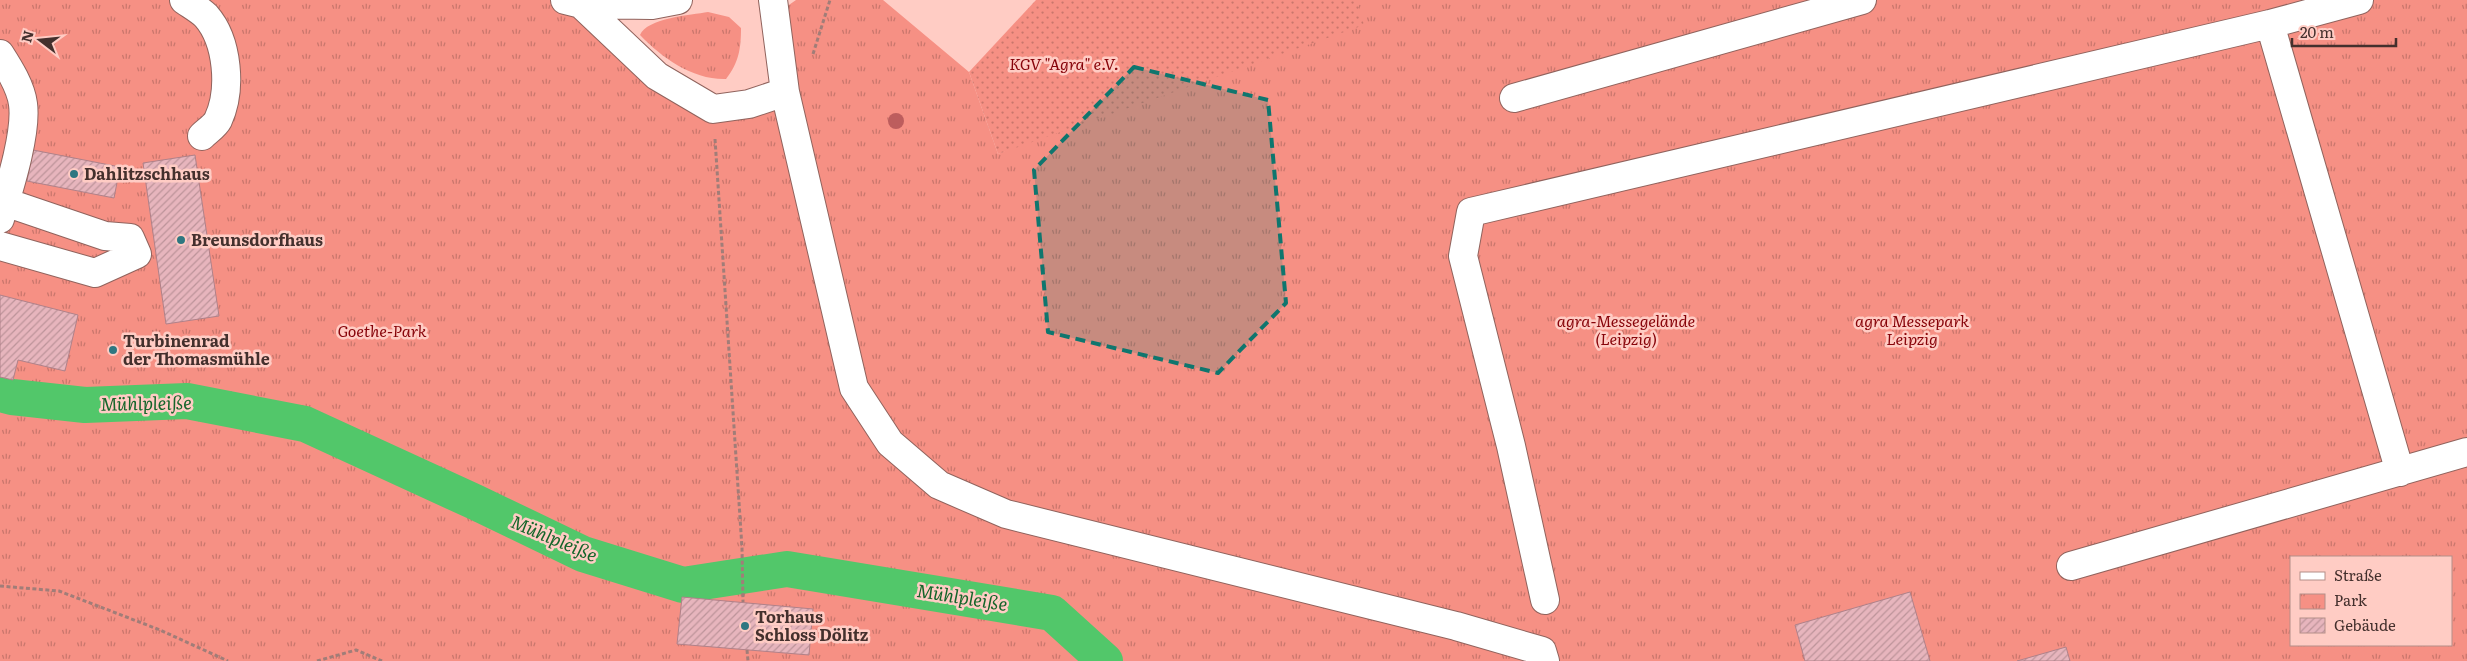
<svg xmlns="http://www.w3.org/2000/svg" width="2467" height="661" viewBox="0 0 2467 661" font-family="Literata,serif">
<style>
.park{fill:url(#park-tufts);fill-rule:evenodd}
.garden{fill:url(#garden-dots)}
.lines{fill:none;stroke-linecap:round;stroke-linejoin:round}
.canal{stroke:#52c76a;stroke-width:36}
.building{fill:url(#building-hatch);stroke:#b08189}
.minor-casing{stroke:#90635d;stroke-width:30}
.path{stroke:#a17d78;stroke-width:3;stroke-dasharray:4 2.5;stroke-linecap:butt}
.minor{stroke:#fff;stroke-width:28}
.tree{fill:#bd5d5d}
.marked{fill:#0f766e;fill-opacity:0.2;stroke:#0f766e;stroke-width:4;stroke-dasharray:10 6;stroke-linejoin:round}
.poi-dot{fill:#2f7781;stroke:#ffccc4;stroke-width:2}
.labels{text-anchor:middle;stroke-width:5;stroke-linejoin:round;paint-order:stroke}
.park-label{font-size:16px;font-style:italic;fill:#870309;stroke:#ffccc4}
.poi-label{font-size:16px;font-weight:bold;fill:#44302d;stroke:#ffccc4;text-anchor:start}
.water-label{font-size:18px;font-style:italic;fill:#15652a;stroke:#ffccc4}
</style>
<defs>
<pattern id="park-tufts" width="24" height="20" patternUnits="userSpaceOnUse" patternTransform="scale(1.25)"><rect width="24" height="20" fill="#f69084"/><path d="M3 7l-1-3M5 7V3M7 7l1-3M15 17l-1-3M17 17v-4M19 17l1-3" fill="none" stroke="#c9766c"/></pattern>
<pattern id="garden-dots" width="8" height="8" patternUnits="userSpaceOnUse" patternTransform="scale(1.25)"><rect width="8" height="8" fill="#f69084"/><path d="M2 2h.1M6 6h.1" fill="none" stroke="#c9766c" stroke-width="1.8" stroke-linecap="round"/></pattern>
<pattern id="building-hatch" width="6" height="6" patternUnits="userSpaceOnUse" patternTransform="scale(1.25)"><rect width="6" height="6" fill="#e7b5bd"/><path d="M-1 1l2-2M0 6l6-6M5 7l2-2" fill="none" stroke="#bd949a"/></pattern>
</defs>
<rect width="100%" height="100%" fill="#ffccc4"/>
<!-- park -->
<path class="park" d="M0,0H565L713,109L785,92L786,7L796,0H883L969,72L998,154L1356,0H2467V661H0ZM2291,557H2451V645H2291Z
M708,12L729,17L741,28C741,48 739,63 726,79C693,80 662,58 640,35C647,18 691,15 708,12Z"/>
<!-- garden -->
<path class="garden" d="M1036,0H1357L1364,25L998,154L969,72Z"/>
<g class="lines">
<!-- canal -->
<path class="canal" d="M0,394L12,397L85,405L187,401L305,424L475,502L583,554L683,585L787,569L1052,613L1105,661"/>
</g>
<!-- building -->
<path class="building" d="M33,150L120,167L114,198L27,181Z
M195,155L219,316L166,324L143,163Z
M0,295L78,315L65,371L18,360L13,380L0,377Z
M1910,592L1930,661H1805L1795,625Z
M682,597L813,609L809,655L677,644Z
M2066,647L2070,661H2017Z"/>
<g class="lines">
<!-- minor casing -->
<g class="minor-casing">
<path id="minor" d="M184,0C191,5 200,10 206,16C228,41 232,90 218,120C215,126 207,131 202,136
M565,0L581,4L657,76L713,109L749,104L785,92
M773,0L785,92L854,388L890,443L939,485L1006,514L1456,626L1542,651L1545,661
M581,4L652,5L678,0
M2270,24L2400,472
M0,54C9,68 21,87 23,104C27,133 9,189 0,219
M1514,98L1862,0
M0,246L95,273L137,254L130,238L105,236L5,202
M2071,566L2467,452
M1545,600L1511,446L1463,256L1471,212L2270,24L2359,0"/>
</g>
<!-- path -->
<path class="path" d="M813,54L830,0
M715,139L742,548L743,602
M0,586L59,591L160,630L228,661
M747,650L748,661
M317,661L356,650L382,661"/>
<!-- minor -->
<use href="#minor" class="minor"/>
</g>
<!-- trees -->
<circle class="tree" cx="896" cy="121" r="8"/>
<!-- marked area -->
<path class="marked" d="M1134,67L1268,100L1286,303L1218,373L1048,332L1034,170Z"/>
<!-- markers -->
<g class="poi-dot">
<circle cx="74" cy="174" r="5"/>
<circle cx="181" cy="240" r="5"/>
<circle cx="113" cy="350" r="5"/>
<circle cx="745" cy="626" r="5"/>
</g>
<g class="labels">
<!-- park labels -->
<g class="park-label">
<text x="1064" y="70">KGV "Agra" e.V.</text>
<text x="1626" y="327">agra-Messegelände<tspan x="1626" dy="18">(Leipzig)</tspan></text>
<text x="1912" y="327">agra Messepark<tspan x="1912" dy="18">Leipzig</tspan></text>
<text x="382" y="337">Goethe-Park</text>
</g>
<!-- poi labels -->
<g class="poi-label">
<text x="84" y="180">Dahlitzschhaus</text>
<text x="191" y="246">Breunsdorfhaus</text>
<text x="123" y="347">Turbinenrad<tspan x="123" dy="18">der Thomasmühle</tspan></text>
<text x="755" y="623">Torhaus<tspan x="755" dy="18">Schloss Dölitz</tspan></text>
</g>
<!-- water labels -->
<g class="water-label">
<text transform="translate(146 404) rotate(-1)" y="6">Mühlpleiße</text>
<text transform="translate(554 539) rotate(23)" y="6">Mühlpleiße</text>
<text transform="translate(962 598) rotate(9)" y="6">Mühlpleiße</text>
</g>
</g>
<!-- legend -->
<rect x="2290" y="556" width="162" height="90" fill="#ffccc4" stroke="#b48e88"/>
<rect x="2300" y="572" width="25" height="8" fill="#ffffff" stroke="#b48e88"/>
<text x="2334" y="581" font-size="15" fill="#44302d">Straße</text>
<rect x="2300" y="594" width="25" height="15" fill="url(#park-tufts)" stroke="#b48e88"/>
<text x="2334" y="606" font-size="15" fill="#44302d">Park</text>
<rect x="2300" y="618" width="25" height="15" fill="url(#building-hatch)" stroke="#b48e88"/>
<text x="2334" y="631" font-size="15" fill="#44302d">Gebäude</text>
<!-- north arrow -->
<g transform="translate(40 40) rotate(286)" stroke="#ffccc4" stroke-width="4" paint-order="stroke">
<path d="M0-4L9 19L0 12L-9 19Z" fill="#44302d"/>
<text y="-8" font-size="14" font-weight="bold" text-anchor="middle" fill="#44302d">N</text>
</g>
<!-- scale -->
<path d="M2292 38v8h104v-8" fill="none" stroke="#44302d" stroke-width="2.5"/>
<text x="2300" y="38" font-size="15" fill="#44302d" stroke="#ffccc4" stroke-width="4" paint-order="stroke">20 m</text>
</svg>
